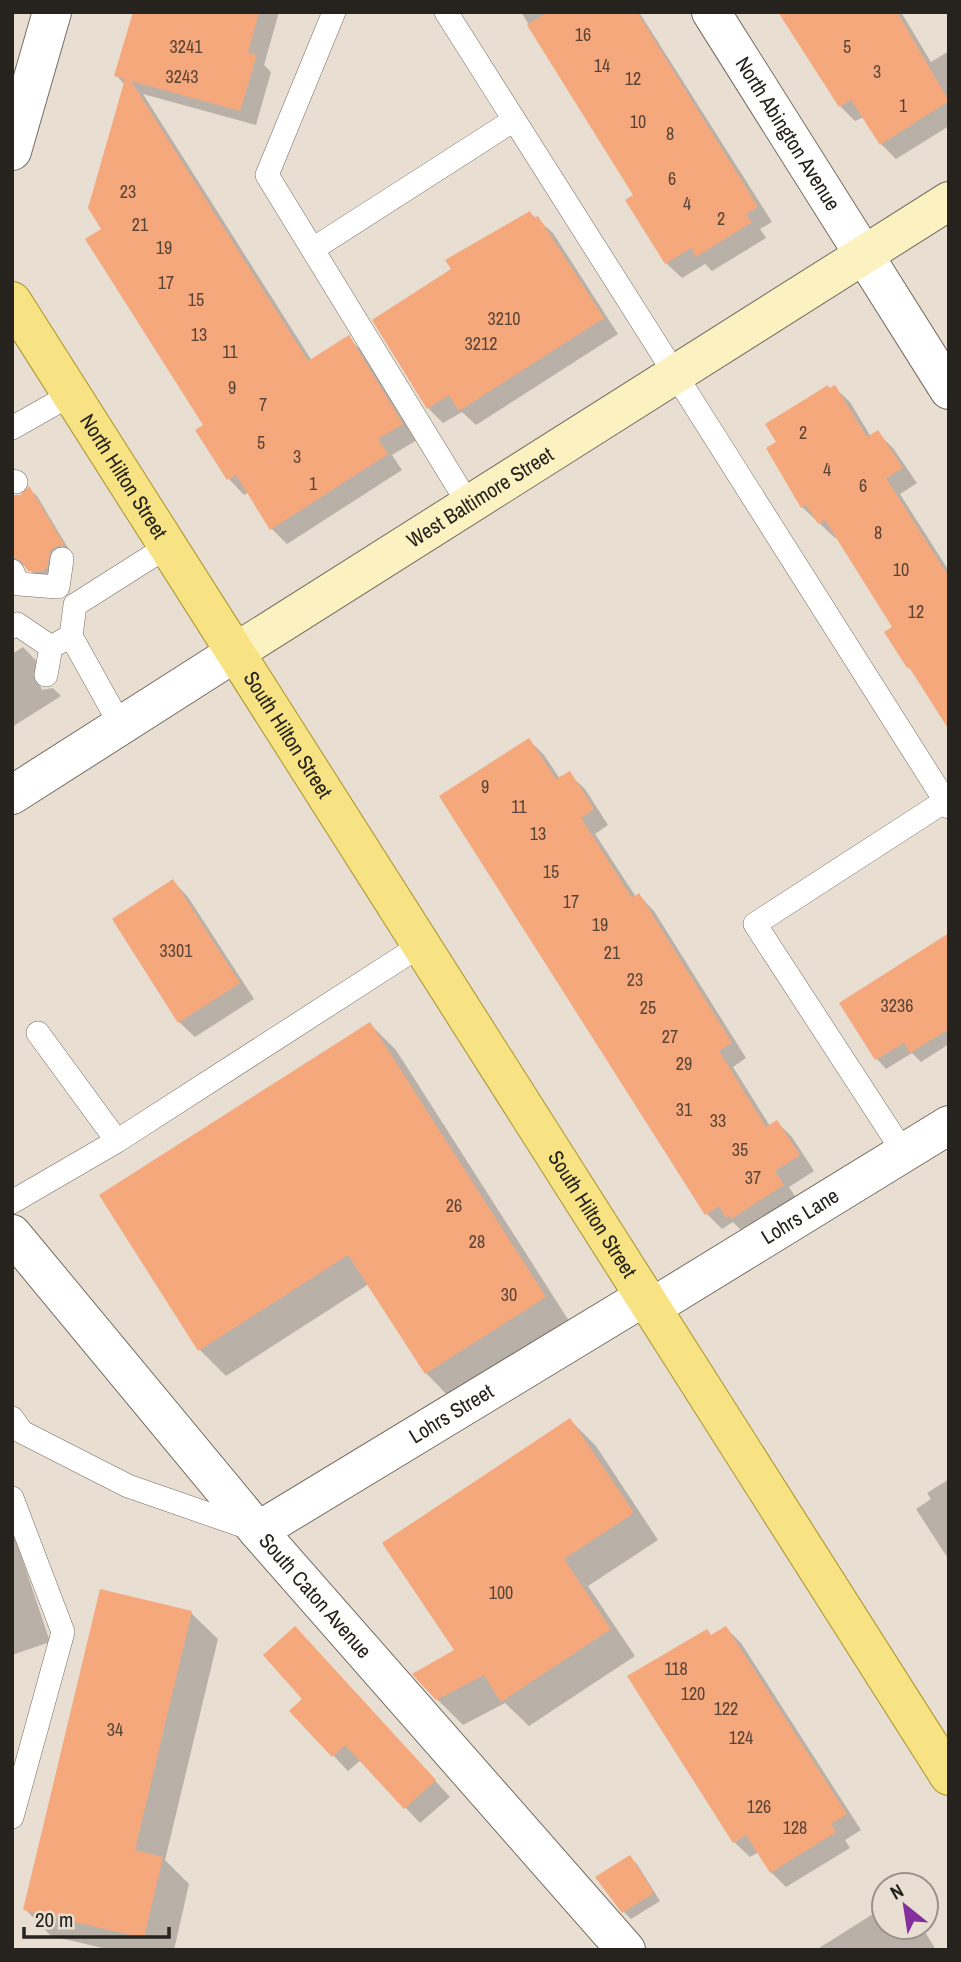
<svg xmlns="http://www.w3.org/2000/svg" width="961" height="1962" viewBox="0 0 961 1962" font-family="'Archivo Narrow',sans-serif">
<style>
.shadow{fill:#0003}
.building{fill:#f6a87d}
.lines{fill:none;stroke-linecap:round;stroke-linejoin:round}
.service-casing{stroke:#766d62;stroke-width:24}
.minor-casing{stroke:#766d62;stroke-width:40}
.secondary-casing{stroke:#766d62;stroke-width:40}
.primary-casing{stroke:#aa932a;stroke-width:40}
.service{stroke:#fff;stroke-width:23}
.minor{stroke:#fff;stroke-width:38}
.secondary{stroke:#fbf1c1;stroke-width:38}
.primary{stroke:#f7e383;stroke-width:38}
.labels{text-anchor:middle;stroke-width:5;stroke-linejoin:round;paint-order:stroke}
.number-label{font-size:18px;fill:#5a4436}
.street-label{font-size:21px;fill:#26221e;stroke:#e8ded2}
</style>
<rect width="100%" height="100%" fill="#e8ded2"/>
<!-- shadow -->
<path class="shadow" d="M134,12H279L264,65L271,72L256,125L143,94L312,361L348,338L364,353L417,440L392,455L402,470L287,544L272,529L249,492L244,495L229,479L198,431L206,425L103,229L125,85L116,75Z
M521,12H639L772,222L760,229L766,238L712,271L705,264L682,278L666,263L635,195Z
M781,12H901L931,62L949,51V126L896,159L881,144L864,117L855,121L840,106Z
M530,213L553,233L618,334L476,425L462,412L443,423L428,408L454,270Z
M834,387L850,402L871,437L878,433L893,448L917,483L900,494L949,571V727L917,675L908,667L895,628L837,537L835,538L802,507L779,442Z
M29,489L37,496L71,553L54,576L37,578L27,566L20,565L12,557V497H21Z
M23,647L42,667L39,682L42,690L53,688L61,696L12,727V654Z
M529,740L544,755L560,779L569,774L585,789L608,825L595,834L636,897L639,895L654,911L746,1058L733,1067L770,1126L777,1122L792,1137L814,1171L789,1187L798,1201L743,1232L733,1222L722,1229L707,1214L441,797Z
M173,881L188,897L254,999L195,1037L179,1022Z
M949,935V1044L921,1062L912,1053L886,1069L877,1059L842,1003Z
M370,1024L396,1050L571,1324L452,1400L426,1373L369,1284L226,1376L200,1350Z
M570,1420L596,1446L658,1540L588,1586L635,1656L529,1726L505,1703L463,1725L437,1699L456,1651Z
M949,1479V1560L916,1509L931,1499L927,1493Z
M12,1528L50,1642L12,1655Z
M191,1613L218,1639L165,1860L189,1884L174,1950H111L51,1936L25,1909Z
M726,1628L741,1643L861,1830L845,1840L850,1848L786,1887L771,1872L759,1852L750,1857L734,1842L712,1637Z
M310,1644L450,1797L420,1823L361,1760L348,1771L291,1711L305,1699Z
M629,1857L637,1864L660,1901L631,1919L624,1912Z
M884,1907V1927H922L936,1950H816Z"/>
<!-- building -->
<path class="building" d="M133,12H259L248,53L257,55L240,111L131,81L308,361L349,335L403,424L378,439L388,454L270,530L236,475L227,480L195,430L203,425L85,239L101,229L88,208L125,79L114,76Z
M548,12H637L758,207L746,214L752,222L696,257L691,248L665,264L625,200L633,195L527,25Z
M778,12H897L949,101L880,145L851,100L839,107Z
M530,211L534,218L538,216L604,318L459,411L449,395L427,409L372,320L451,269L445,260Z
M828,385L829,388L835,385L867,437L878,430L903,468L886,478L949,577V730L909,667L907,668L884,632L892,627L825,520L818,524L806,505L801,508L766,448L776,442L765,424Z
M29,486L65,546H57L51,550L47,568L41,572L28,571L20,560L12,557V495H20Z
M529,738L556,779L570,771L594,809L581,818L632,898L639,893L732,1043L719,1051L766,1127L777,1120L800,1155L775,1171L784,1185L731,1219L729,1216L726,1218L719,1206L705,1215L439,796Z
M173,879L240,983L178,1023L112,919Z
M949,933V1029L910,1053L904,1043L875,1060L839,1003Z
M370,1022L546,1297L425,1374L348,1255L198,1351L99,1195Z
M570,1418L634,1513L564,1559L611,1629L501,1702L484,1675L436,1700L412,1674L454,1650L382,1543Z
M100,1589L192,1611L135,1850L163,1857L144,1938L23,1910Z
M295,1626L436,1780L404,1809L345,1745L332,1757L289,1711L302,1699L263,1655Z
M726,1626L847,1814L831,1824L836,1832L770,1873L746,1835L733,1843L627,1676L707,1629L711,1635Z
M630,1855L654,1893L622,1913L595,1877Z"/>
<g class="lines">
<!-- service casing -->
<g class="service-casing">
<path id="service" d="M334,12L267,175L469,505
M446,12L949,807
M313,249L514,120
M12,428L72,394
M12,481L16,482
M12,571L19,584L58,587L62,559
M12,627L17,624L51,647L71,636L75,605L168,546
M71,636L121,726
M46,675L51,647
M38,1033L117,1141
M904,1153L755,924L945,801
M12,1202L117,1141L421,945
M12,1418L22,1432L128,1486L252,1529
M12,1498L63,1632L12,1817"/>
</g>
<!-- minor casing -->
<g class="minor-casing">
<g id="minor">
<path id="s1" d="M711,12L949,390"/>
<path d="M12,151L52,12"/>
<path d="M12,795L236,652"/>
<path id="s2" d="M12,1234L258,1531L626,1950"/>
<path id="s3" d="M651,1308L949,1125"/>
<path id="s4" d="M258,1531L644,1297"/>
</g>
</g>
<!-- secondary casing -->
<g class="secondary-casing">
<g id="secondary">
<path id="s5" d="M236,652L949,201"/>
</g>
</g>
<!-- primary casing -->
<g class="primary-casing">
<g id="primary">
<path id="s6" d="M12,301L949,1776"/>
</g>
</g>
<!-- service -->
<use href="#service" class="service"/>
<!-- minor -->
<use href="#minor" class="minor"/>
<!-- secondary -->
<use href="#secondary" class="secondary"/>
<!-- primary -->
<use href="#primary" class="primary"/>
</g>
<g class="labels">
<!-- number labels -->
<g class="number-label">
<text x="583" y="41">16</text>
<text x="186" y="53">3241</text>
<text x="847" y="53">5</text>
<text x="602" y="72">14</text>
<text x="877" y="78">3</text>
<text x="182" y="83">3243</text>
<text x="633" y="85">12</text>
<text x="903" y="112">1</text>
<text x="638" y="128">10</text>
<text x="670" y="140">8</text>
<text x="672" y="185">6</text>
<text x="128" y="198">23</text>
<text x="687" y="210">4</text>
<text x="721" y="225">2</text>
<text x="140" y="231">21</text>
<text x="164" y="254">19</text>
<text x="166" y="289">17</text>
<text x="196" y="306">15</text>
<text x="504" y="325">3210</text>
<text x="199" y="341">13</text>
<text x="481" y="350">3212</text>
<text x="230" y="358">11</text>
<text x="232" y="394">9</text>
<text x="263" y="411">7</text>
<text x="803" y="439">2</text>
<text x="261" y="449">5</text>
<text x="297" y="463">3</text>
<text x="827" y="476">4</text>
<text x="313" y="490">1</text>
<text x="863" y="492">6</text>
<text x="878" y="539">8</text>
<text x="901" y="576">10</text>
<text x="916" y="618">12</text>
<text x="485" y="793">9</text>
<text x="519" y="813">11</text>
<text x="538" y="840">13</text>
<text x="551" y="878">15</text>
<text x="571" y="908">17</text>
<text x="600" y="931">19</text>
<text x="176" y="957">3301</text>
<text x="612" y="959">21</text>
<text x="635" y="986">23</text>
<text x="897" y="1012">3236</text>
<text x="648" y="1014">25</text>
<text x="670" y="1043">27</text>
<text x="684" y="1070">29</text>
<text x="684" y="1116">31</text>
<text x="718" y="1127">33</text>
<text x="740" y="1156">35</text>
<text x="753" y="1184">37</text>
<text x="454" y="1212">26</text>
<text x="477" y="1248">28</text>
<text x="509" y="1301">30</text>
<text x="501" y="1599">100</text>
<text x="676" y="1675">118</text>
<text x="693" y="1700">120</text>
<text x="726" y="1715">122</text>
<text x="115" y="1736">34</text>
<text x="741" y="1744">124</text>
<text x="759" y="1813">126</text>
<text x="795" y="1834">128</text>
</g>
<!-- street labels -->
<g class="street-label">
<text dy="7" stroke="none"><textPath href="#s1" startOffset="144">North Abington Avenue</textPath></text>
<text dy="7" stroke="none"><textPath href="#s6" startOffset="208">North Hilton Street</textPath></text>
<text dy="7" stroke="none"><textPath href="#s5" startOffset="289">West Baltimore Street</textPath></text>
<text dy="7" stroke="none"><textPath href="#s6" startOffset="514">South Hilton Street</textPath></text>
<text dy="7" stroke="none"><textPath href="#s6" startOffset="1082">South Hilton Street</textPath></text>
<text dy="7" stroke="none"><textPath href="#s3" startOffset="175">Lohrs Lane</textPath></text>
<text dy="7" stroke="none"><textPath href="#s4" startOffset="226">Lohrs Street</textPath></text>
<text dy="7" stroke="none"><textPath href="#s2" startOffset="472">South Caton Avenue</textPath></text>
</g>
</g>
<!-- border -->
<rect width="961" height="1962" fill="none" stroke="#26221e" stroke-width="28"/>
<!-- north arrow -->
<g transform="translate(905 1906) rotate(330)"><circle r="33" fill="#e8ded2" stroke="#9a938a" stroke-width="2"/>
<path d="M0-5L12 26L0 18L-12 26Z" fill="#83309e"/>
<text y="-10" font-size="19" font-weight="bold" text-anchor="middle" fill="#26221e">N</text>
</g>
<!-- scale -->
<path d="M24 1927v10h145v-10" fill="none" stroke="#26221e" stroke-width="3.5"/>
<text x="35" y="1927" font-size="21" fill="#26221e" stroke="#e8ded2" stroke-width="5" paint-order="stroke">20 m</text>
</svg>
